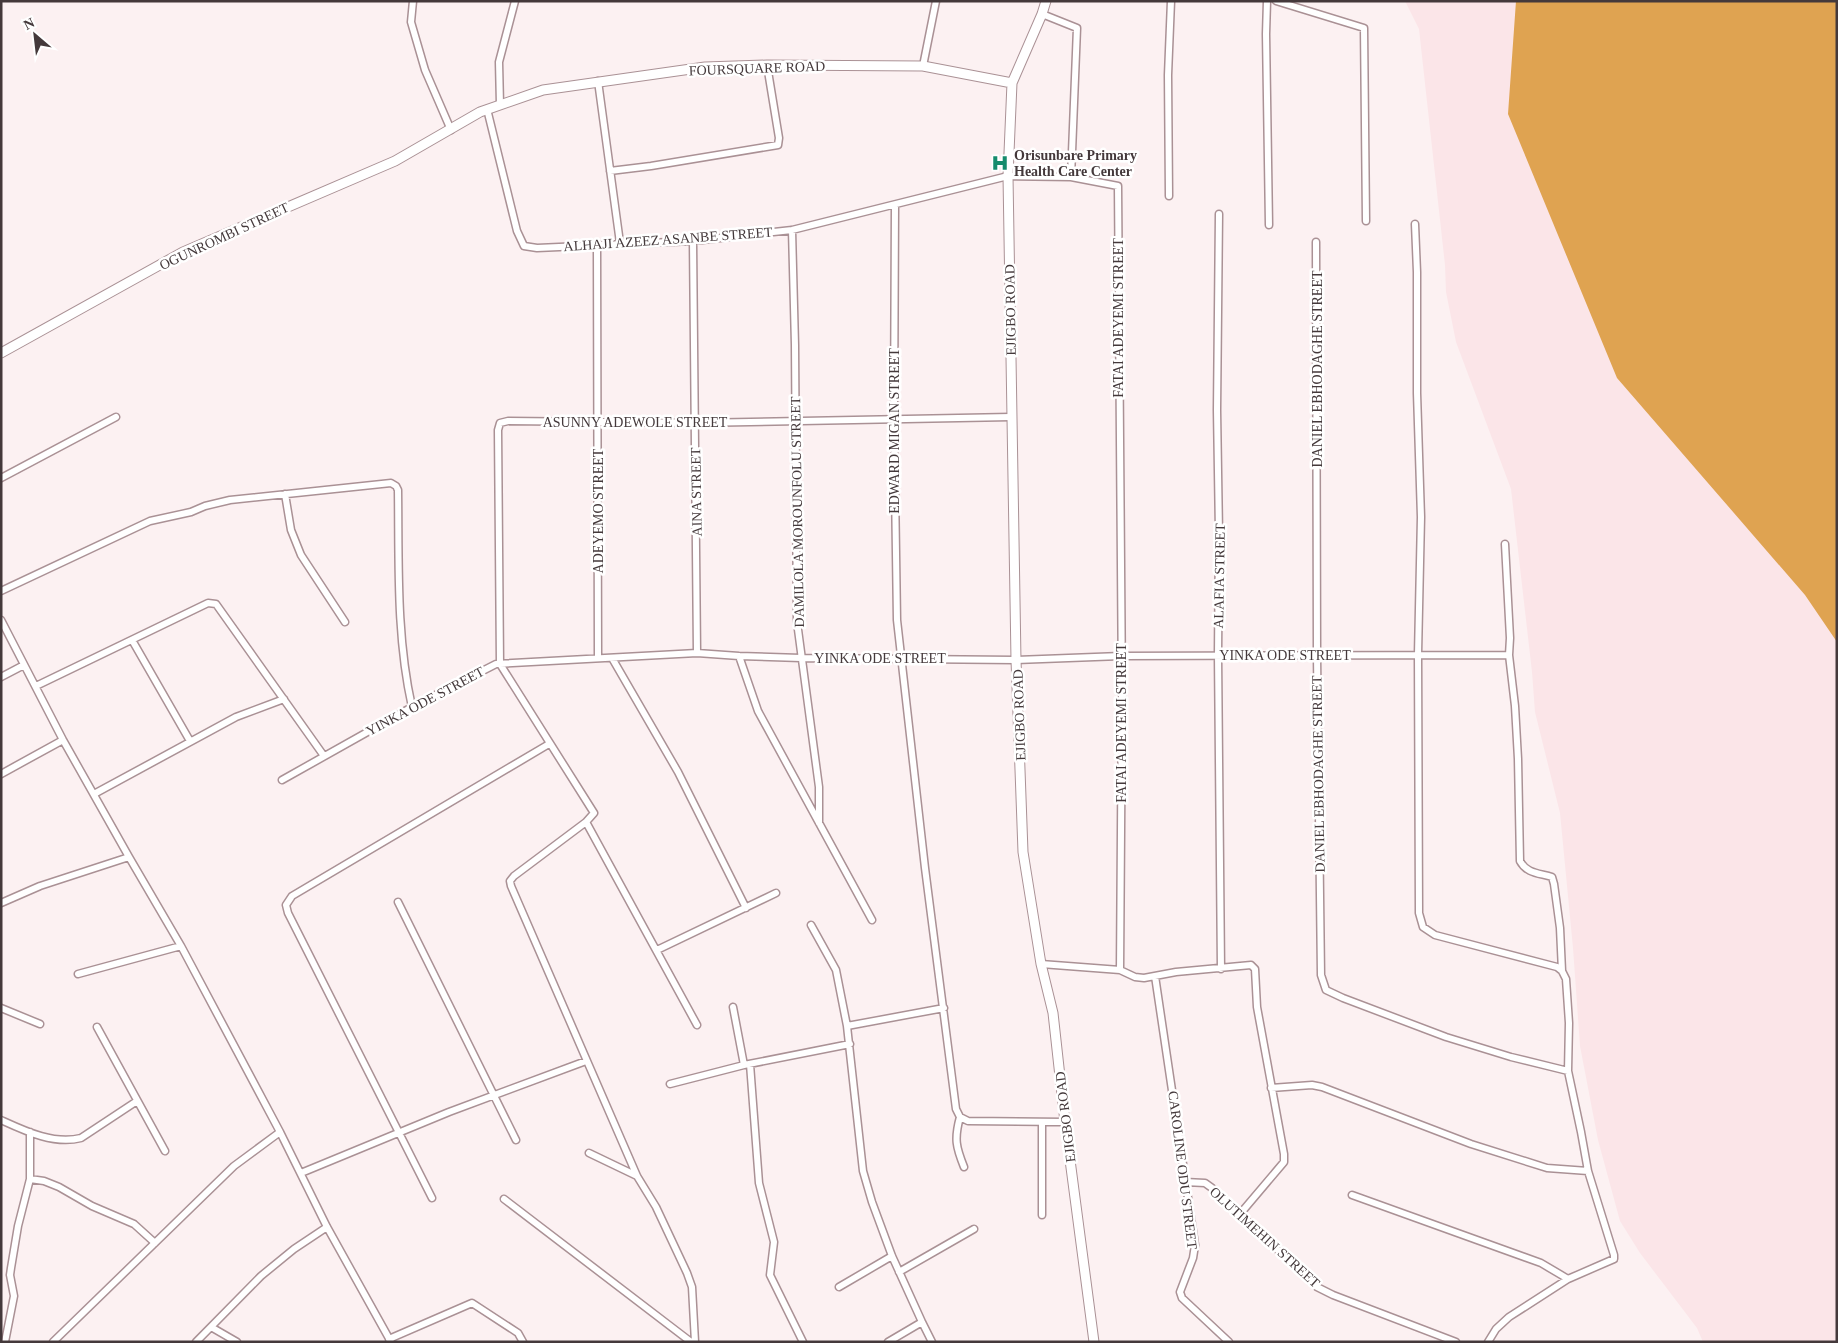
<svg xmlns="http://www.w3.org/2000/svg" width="1838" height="1343" viewBox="0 0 1838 1343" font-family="Georgia,serif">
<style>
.built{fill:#fbe5e8}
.forest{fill:#dfa351}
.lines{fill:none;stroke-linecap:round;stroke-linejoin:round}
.street-casing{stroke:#aa9195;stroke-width:9}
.secondary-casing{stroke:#aa9195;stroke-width:11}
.street{stroke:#fff;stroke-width:6}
.secondary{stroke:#fff;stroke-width:9}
.labels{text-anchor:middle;stroke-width:5;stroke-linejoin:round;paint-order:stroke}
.street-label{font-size:14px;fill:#44393b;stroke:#fff}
.poi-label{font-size:14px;font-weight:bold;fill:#44393b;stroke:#fff;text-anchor:start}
</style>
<rect width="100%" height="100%" fill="#fcf1f2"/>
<!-- built -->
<path class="built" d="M1405,1H1837V1342H1703L1697,1328L1640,1253L1620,1221L1598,1140L1580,1046L1573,948L1560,813L1535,712L1532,672L1511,489L1456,342L1446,292L1445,265L1419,29Z"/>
<!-- forest -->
<path class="forest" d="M1516,1H1837V642L1805,595L1617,378L1508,114Z"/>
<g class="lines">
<!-- street casing -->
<g class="street-casing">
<path id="street" d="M413,1L411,22L425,70L451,130
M1267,1L1266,34L1269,225
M1276,1L1364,28L1366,221
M1042,14L1077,28L1071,177
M923,66L936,1
M598,81L620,243
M500,105L499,62L515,1
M487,109L517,231L524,246L537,248L693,241L792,230L1008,176L1071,177L1118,186L1122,692L1120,970
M610,171L651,166L778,145L779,138L767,65
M1169,196L1168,75L1171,1
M895,205L894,420L897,620L925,868L956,1109L960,1117L968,1121L1065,1122
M1219,214L1217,410L1219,533L1218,655L1221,969
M792,230L795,345L797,622L819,787V823
M693,241L697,653
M1316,242L1317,656L1321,975L1326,990L1343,998L1446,1037L1511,1057L1568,1071
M597,245L598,658
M1,478L116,417
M285,494L291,530L301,555L345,622
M1505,544L1510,638L1509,655L1515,706L1518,759L1520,861C1527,874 1540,873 1552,877L1554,884L1560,928L1562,971
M1,591L150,521L191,512L205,506L230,500L391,483L396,486L398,490C399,562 396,636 412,707
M1,620L63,740L129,857L181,946L280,1132L327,1227L391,1342
M132,640L190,741
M739,656L758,711L872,920
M612,658L678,772L746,908
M1,677L24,665
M36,686L208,603L216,604L324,756
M1,774L63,740
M282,780L412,707L496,664L697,653L739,656L801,658L1016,660L1121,656L1509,655
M94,794L236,717L284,699
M586,822L697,1025
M398,902L516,1140
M1,903L40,886L129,857
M811,925L836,970L847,1026L863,1171L872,1202L892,1256L922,1322L932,1342
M657,950L776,893
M1041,964L1120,970L1135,977L1144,978L1176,972L1251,965L1255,969L1257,1007L1284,1154V1162L1240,1214
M78,974L181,946
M1155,976L1195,1245L1193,1258L1180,1292L1182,1298L1229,1342
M733,1007L744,1065
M1,1008L40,1024
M847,1026L944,1008
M97,1027L165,1151
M750,1064L759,1183L774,1242L770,1275L803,1342
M670,1084L744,1065L850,1044
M1271,1088L1312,1085L1322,1087L1471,1144L1547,1168L1588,1171L1581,1132L1568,1071L1569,1023L1566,979L1562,971L1557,967L1435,935L1423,927L1419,913L1418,654L1421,517L1417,393V272L1415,224
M960,1117C954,1139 956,1147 964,1167
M1,1120C25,1131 54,1145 81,1138L137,1101
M1042,1123V1215
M589,1153L637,1176
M301,1173L449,1112L586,1061
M30,1179L44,1181L59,1187L92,1206L134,1224L155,1243
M1185,1182L1205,1183L1212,1188L1317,1287L1333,1295L1456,1342
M1352,1195L1541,1263L1568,1279
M432,1198L288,913L286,905L292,896L549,744
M504,1199L691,1342
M899,1272L974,1229
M839,1287L892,1256
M211,1327L237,1342
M389,1339L472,1303L518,1333L523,1342
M5,1342L14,1296L10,1275L11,1268L18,1226L30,1179V1132
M53,1342L234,1166L280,1132
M196,1342L261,1276L294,1249L327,1227
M695,1342L692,1287L687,1273L656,1207L637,1176L511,886L510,881L514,876L586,822L594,813L500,664L498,430L500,423L508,421L695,423L1011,417
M888,1342L922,1322
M1488,1342L1496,1329L1509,1317L1568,1279L1614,1259V1255L1588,1171"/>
</g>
<!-- secondary casing -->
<g class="secondary-casing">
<path id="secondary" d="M1046,1L1042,14L1012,83L1008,176L1016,660L1023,852L1041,964L1053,1013L1065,1122L1094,1342
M1,353L183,252L395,161L480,112L543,90L705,67L767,65L923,66L1012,83"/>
</g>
<!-- street -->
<use href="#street" class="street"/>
<!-- secondary -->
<use href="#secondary" class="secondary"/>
</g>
<!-- icons -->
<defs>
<g id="hospital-bare" transform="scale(1.35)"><path d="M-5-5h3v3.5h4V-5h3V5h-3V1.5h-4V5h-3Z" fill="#158b6c" stroke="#fff" stroke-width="2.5" paint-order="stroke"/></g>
</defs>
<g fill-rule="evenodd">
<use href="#hospital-bare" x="1000" y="163"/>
</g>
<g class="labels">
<!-- street labels -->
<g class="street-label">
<text transform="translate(757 68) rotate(-2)" y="5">FOURSQUARE ROAD</text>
<text transform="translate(224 236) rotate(-25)" y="5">OGUNROMBI STREET</text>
<text transform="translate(668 239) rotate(-4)" y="5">ALHAJI AZEEZ ASANBE STREET</text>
<text transform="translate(1010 310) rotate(-91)" y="5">EJIGBO ROAD</text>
<text transform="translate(1118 318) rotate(-90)" y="5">FATAI ADEYEMI STREET</text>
<text transform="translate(1317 369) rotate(-90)" y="5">DANIEL EBHODAGHE STREET</text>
<text x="635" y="427">ASUNNY ADEWOLE STREET</text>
<text transform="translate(894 431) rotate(-90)" y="5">EDWARD MIGAN STREET</text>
<text transform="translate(696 492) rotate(-91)" y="5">AINA STREET</text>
<text transform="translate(598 511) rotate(-90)" y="5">ADEYEMO STREET</text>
<text transform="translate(797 512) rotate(-91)" y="5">DAMILOLA MOROUNFOLU STREET</text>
<text transform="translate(1219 576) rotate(-89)" y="5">ALAFIA STREET</text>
<text x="1285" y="660">YINKA ODE STREET</text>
<text x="880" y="663">YINKA ODE STREET</text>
<text transform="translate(425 701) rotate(-28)" y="5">YINKA ODE STREET</text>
<text transform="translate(1019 715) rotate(-92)" y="5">EJIGBO ROAD</text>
<text transform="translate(1121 723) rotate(-90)" y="5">FATAI ADEYEMI STREET</text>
<text transform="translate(1318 774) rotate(-91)" y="5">DANIEL EBHODAGHE STREET</text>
<text transform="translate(1065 1117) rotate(-97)" y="5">EJIGBO ROAD</text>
<text transform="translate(1183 1170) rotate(83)" y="5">CAROLINE ODU STREET</text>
<text transform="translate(1265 1237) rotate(42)" y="5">OLUTIMEHIN STREET</text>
</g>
<!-- poi labels -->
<g class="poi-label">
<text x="1014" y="160">Orisunbare Primary<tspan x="1014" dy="16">Health Care Center</tspan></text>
</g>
</g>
<!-- border -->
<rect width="1838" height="1343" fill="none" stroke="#44393b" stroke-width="5"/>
<!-- north arrow -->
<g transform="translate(35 35) rotate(332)" stroke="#ffffff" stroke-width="4" paint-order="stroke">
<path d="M0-4L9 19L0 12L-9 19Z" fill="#44393b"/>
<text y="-8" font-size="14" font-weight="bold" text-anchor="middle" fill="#44393b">N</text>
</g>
</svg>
